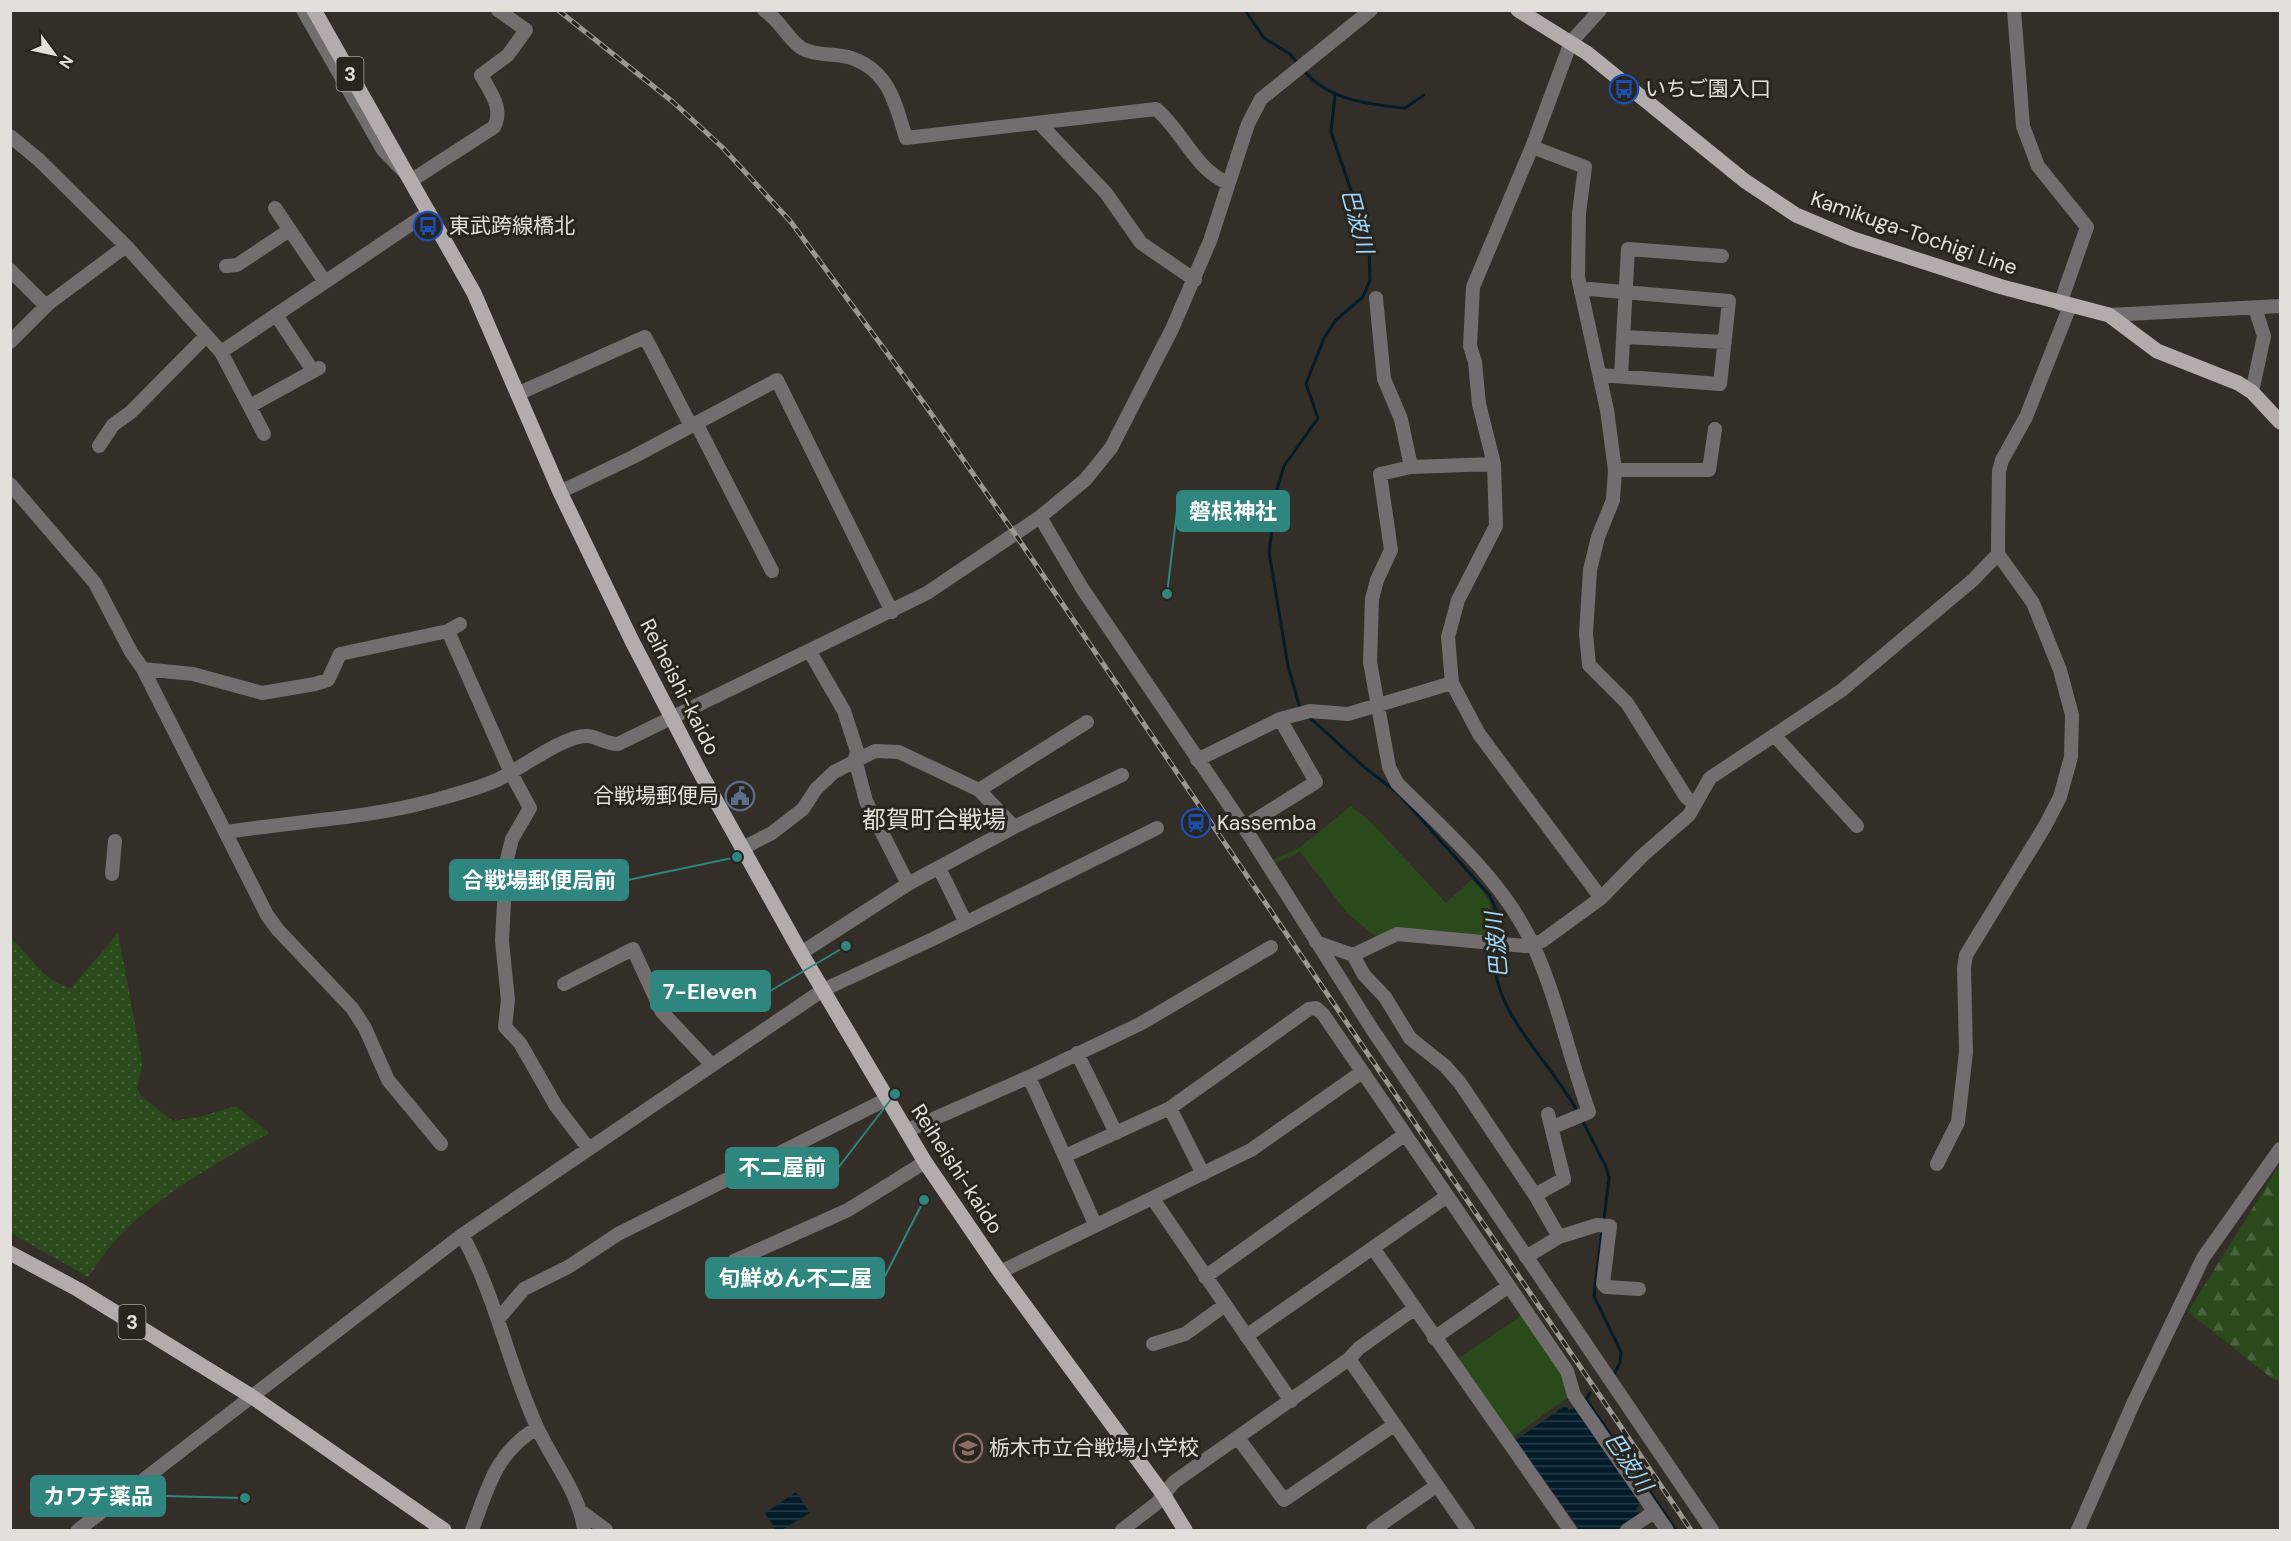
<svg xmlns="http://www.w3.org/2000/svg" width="2291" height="1541" viewBox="0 0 2291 1541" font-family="'DM Sans','Noto Sans JP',sans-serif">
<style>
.grass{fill:url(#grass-dots)}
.forest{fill:url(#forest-firs)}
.green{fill:#2a4a1b}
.water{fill:url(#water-rules)}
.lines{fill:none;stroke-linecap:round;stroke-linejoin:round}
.stream{stroke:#031c2a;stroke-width:3}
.minor{stroke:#726d6e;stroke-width:14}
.major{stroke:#b4abac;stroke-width:15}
.rail-casing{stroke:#9b9791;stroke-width:5}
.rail{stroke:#29241e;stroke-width:3;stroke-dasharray:9;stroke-linecap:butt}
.labels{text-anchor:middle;stroke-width:6;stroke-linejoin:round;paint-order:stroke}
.shield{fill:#29241e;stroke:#aba8a2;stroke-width:1.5}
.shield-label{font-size:20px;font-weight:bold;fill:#e3e0db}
.poi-label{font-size:21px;fill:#e3e0db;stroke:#29241e;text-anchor:start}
.street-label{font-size:21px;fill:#e3e0db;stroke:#29241e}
.water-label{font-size:22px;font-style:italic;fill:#9bd7fb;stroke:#29241e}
.quarter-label{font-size:24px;fill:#e3e0db;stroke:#29241e}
.leader{fill:none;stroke:#2f867e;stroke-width:2}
.callout-dot{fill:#2f867e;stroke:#29241e;stroke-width:2}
.callout{fill:#2f867e;stroke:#2f867e;stroke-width:2}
.callout-label{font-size:22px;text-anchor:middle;font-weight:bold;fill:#fff}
</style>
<defs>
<pattern id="grass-dots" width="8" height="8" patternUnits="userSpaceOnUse" patternTransform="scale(1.5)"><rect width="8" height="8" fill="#2a4a1b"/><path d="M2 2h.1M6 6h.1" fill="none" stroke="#49643c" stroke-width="1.8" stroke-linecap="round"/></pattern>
<pattern id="forest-firs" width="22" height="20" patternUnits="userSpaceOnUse" patternTransform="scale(1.5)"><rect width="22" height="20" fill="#2a4a1b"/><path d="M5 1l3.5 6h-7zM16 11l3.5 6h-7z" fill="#49643c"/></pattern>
<pattern id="water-rules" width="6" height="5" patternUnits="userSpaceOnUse" patternTransform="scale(1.5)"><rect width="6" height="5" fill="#031c2a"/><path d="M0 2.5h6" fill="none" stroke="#283d48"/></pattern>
</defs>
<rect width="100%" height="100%" fill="#332e28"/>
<!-- grass -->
<path class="grass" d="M118,933L141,1055L142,1066L137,1088L141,1096L173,1121L202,1116L236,1106L269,1133C220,1161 150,1200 113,1243C104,1253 97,1265 88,1277L11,1233V938C31,955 43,982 71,988Z"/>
<!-- forest -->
<path class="forest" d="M2280,1164V1382L2269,1376L2188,1312Z"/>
<!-- green -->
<path class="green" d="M1351,806L1372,823L1446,903L1472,879C1493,902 1493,907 1491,938H1377L1348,914L1300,852L1275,863L1272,860L1299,848Z
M1522,1315L1562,1372L1570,1396L1511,1438L1456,1360Z"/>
<!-- water -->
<path class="water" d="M1566,1405L1569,1410L1574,1408L1643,1503L1636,1508L1640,1514L1616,1530H1580L1516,1440Z
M796,1492L810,1513L782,1530H776L765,1513Z"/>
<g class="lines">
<!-- stream -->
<path class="stream" d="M1245,10L1264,38L1290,54L1298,64
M1304,71C1330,101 1369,104 1405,108L1424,95
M1300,708L1288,666L1269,552L1277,489L1284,466L1318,418L1306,384L1324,338L1336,320L1363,297L1370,280L1369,243L1331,132L1335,95
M1308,716L1364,767L1398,793L1490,896L1497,912L1495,940
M1494,947C1489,1012 1549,1058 1577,1111
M1582,1120L1606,1167L1609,1178L1604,1219
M1602,1230L1594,1296L1621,1352L1620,1363L1614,1374
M1590,1393L1586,1399L1676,1530"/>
<!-- minor -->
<path class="minor" d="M303,10L383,150L412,180L494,127C504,108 490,92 481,75L508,55L526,30L498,10
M764,10C781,21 789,41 803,49C817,56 833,53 848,57C889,69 895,103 906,138L1156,109C1182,130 1195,170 1228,183
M1600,10L1571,42L1532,147L1473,287L1470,346L1475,362L1479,404L1494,464L1496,526L1458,600L1448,637L1452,683L1479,734L1601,898
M2014,10L2023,126L2038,166L2087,227L2060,304
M1040,124L1106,193L1141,243L1195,280
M10,136L38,159L126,246L221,352L264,434
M1532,147L1585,167L1579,213L1578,277L1607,410L1615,470L1613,500L1598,537L1590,570L1586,634L1589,665L1627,703L1686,797L1694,804
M275,208L325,282
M226,266L237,265L288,231
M10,270L46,306
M1581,292L1589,289L1729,301L1720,384L1600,375
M1376,298L1384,379L1401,419L1411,467
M276,315L313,371
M2109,315L2280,306
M1623,337L1725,342
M10,342L48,304L126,246
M221,352L429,212
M1621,376L1628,249L1722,256
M2252,392L2264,336L2255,308
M517,394L645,337L691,426
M250,406L319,368
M696,423L772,571
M99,446L113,425L131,412L206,336
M1494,464L1411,467L1380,474L1391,550L1377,580L1372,599L1370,662L1389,767L1397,783C1447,833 1504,881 1534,947C1557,998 1570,1059 1589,1112L1553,1127
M1615,470H1709L1715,429
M10,484L95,583L131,652L143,669L267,915L278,930L352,1008L365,1028L388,1080L441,1144
M560,492L633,457L777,380L892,612
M1040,517L1082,588L1244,827L1372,1029L1712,1530
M448,631L511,773L530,808L512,839L506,863L502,941L508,1000L505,1027L520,1043L556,1106L589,1149
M810,652L844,711L857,751L855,759L866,801L908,884
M143,669L193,674L262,693L315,684L328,680L340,654L448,631L460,624
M1774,735L1857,826
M1197,760L1280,719L1310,711L1348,714L1452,683
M979,790L1087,722
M1244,827L1316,782L1280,719
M227,832C295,821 365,819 431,801C453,795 477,789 497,780C519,770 565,734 588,736C598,737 606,744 618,744L927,593L1040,517L1085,480L1111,448L1172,329L1210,241L1248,124L1261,99L1371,10
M743,848L772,833L803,809L816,789L834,772L875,751L899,752L979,790L1014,827
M939,868L966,923
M112,874L115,841
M1316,942L1353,955L1364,975L1385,997L1410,1038L1445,1066L1460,1083L1535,1195L1559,1237L1526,1257
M801,953L908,884L1014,827L1122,775
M1353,955L1397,934L1525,946L1542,941L1601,898L1642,856L1689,815L1710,778L1842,690L1973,580L1998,554
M564,984L633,949L662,1012L712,1065
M1077,1053L1116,1133
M1029,1077L1095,1224
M1170,1108L1203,1174
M906,1131L1029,1077L1140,1024L1271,947
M1065,1156L1170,1108L1309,1009L1316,1008L1323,1014L1567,1371L1574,1395L1667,1530
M1937,1164L1958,1122L1966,1052L1964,968L1966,955L2045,826L2060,797L2071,757L2072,715L2060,670L2033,603L1998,554V540L1999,471L2002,460L2026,417L2070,306
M1535,1195L1564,1179L1548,1114
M1153,1199L1291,1401
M462,1235C496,1296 508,1364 537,1427C552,1461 580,1493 584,1530
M1559,1237L1597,1225L1610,1226L1603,1284L1606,1287L1639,1289
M1373,1248L1570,1530
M734,1261L848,1210L925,1162
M1000,1272L1251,1150L1362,1072
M1205,1277L1404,1135
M499,1318L524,1289L568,1267L618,1234L887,1099
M1246,1336L1446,1197
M1434,1338L1509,1286
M1153,1344L1185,1334L1225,1305
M1349,1359L1468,1530
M1238,1438L1284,1500L1394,1425
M583,1513L606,1530
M78,1530L462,1235L823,990L935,938L1157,828
M472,1530C488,1488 495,1453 537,1428
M1122,1530L1157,1503L1174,1482L1349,1359L1359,1348L1414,1309
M1373,1530L1436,1486
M1627,1530L1654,1512
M2078,1530L2133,1404L2203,1258L2280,1149"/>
<!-- major -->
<path class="major" d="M314,10L474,293L560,492L632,641L701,774L801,953L925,1162L1000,1272L1163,1494L1185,1530
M1518,10L1587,53L1745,181L1796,215L1853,239L2002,287L2109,315L2157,351L2238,383L2252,392L2280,422
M10,1253L79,1290L251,1396L444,1530"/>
<!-- rail casing -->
<g class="rail-casing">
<path id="rail" d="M558,10L673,102L722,147L791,222L923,402L1015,534L1691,1530"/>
</g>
<!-- rail -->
<use href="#rail" class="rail"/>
</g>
<!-- icons -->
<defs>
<g id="bus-ring" transform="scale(1.5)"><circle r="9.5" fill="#29241e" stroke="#1a4fb4" stroke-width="1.5"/><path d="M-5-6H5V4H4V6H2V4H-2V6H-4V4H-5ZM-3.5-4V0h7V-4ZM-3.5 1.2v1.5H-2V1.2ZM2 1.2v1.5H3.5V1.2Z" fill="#1a4fb4"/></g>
<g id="civic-ring" transform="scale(1.5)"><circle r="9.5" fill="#29241e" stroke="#5c6f8a" stroke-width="1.5"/><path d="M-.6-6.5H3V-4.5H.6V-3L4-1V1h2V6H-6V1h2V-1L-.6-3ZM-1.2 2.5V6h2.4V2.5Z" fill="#5c6f8a"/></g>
<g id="station-ring" transform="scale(1.5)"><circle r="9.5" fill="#29241e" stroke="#1a4fb4" stroke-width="1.5"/><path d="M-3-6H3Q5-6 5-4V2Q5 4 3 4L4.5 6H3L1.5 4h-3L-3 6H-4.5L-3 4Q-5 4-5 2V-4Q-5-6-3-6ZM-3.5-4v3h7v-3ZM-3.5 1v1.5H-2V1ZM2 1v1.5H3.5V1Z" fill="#1a4fb4"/></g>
<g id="school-ring" transform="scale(1.5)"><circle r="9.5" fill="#29241e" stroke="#8d6e63" stroke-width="1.5"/><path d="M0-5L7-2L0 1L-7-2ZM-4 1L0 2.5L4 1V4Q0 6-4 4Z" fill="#8d6e63"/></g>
</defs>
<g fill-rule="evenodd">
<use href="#bus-ring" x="1624" y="89"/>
<use href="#bus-ring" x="428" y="226"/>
<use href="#civic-ring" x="740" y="796"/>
<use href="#station-ring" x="1196" y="823"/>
<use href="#school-ring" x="968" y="1448"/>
</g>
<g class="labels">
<!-- shield labels -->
<g class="shield">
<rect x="336.5" y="57" width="27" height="34" rx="4.5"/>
<rect x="118.5" y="1305" width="27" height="34" rx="4.5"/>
</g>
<g class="shield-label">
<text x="350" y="81">3</text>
<text x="132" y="1329">3</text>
</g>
<!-- poi labels -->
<g class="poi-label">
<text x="1645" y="96">いちご園入口</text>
<text x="449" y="233">東武跨線橋北</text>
<text x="719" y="803" text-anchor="end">合戦場郵便局</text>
<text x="1217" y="830">Kassemba</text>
<text x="989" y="1455">栃木市立合戦場小学校</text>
</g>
<!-- street labels -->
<g class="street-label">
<text transform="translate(1914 233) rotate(19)" y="7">Kamikuga-Tochigi Line</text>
<text transform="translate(680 687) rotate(63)" y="7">Reiheishi-kaido</text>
<text transform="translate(957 1169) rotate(57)" y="7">Reiheishi-kaido</text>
</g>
<!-- water labels -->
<g class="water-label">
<text transform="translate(1358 221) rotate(75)" y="8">巴波川</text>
<text transform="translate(1496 945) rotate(-95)" y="8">巴波川</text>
<text transform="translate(1629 1462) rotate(56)" y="8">巴波川</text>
</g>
<!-- quarter labels -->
<g class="quarter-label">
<text x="934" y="828">都賀町合戦場</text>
</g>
</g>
<!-- callouts -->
<path class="leader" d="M1167 594L1177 511M737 857L628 880M846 946L770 991M895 1094L838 1168M924 1200L884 1278M245 1498L165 1496"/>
<g class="callout-dot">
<circle cx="1167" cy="594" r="6"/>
<circle cx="737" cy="857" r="6"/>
<circle cx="846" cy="946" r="6"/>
<circle cx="895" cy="1094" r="6"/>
<circle cx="924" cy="1200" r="6"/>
<circle cx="245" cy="1498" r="6"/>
</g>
<g class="callout">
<rect x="1177" y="491" width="112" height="40" rx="6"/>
<rect x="450" y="860" width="178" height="40" rx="6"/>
<rect x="651" y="971" width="119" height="40" rx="6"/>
<rect x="726" y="1148" width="112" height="40" rx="6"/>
<rect x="706" y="1258" width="178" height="40" rx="6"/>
<rect x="31" y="1476" width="134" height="40" rx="6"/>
</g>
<g class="callout-label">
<text x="1233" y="519">磐根神社</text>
<text x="539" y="888">合戦場郵便局前</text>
<text x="710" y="999">7-Eleven</text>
<text x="782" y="1175">不二屋前</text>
<text x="795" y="1286">旬鮮めん不二屋</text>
<text x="98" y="1504">カワチ薬品</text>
</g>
<!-- border -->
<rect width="2291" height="1541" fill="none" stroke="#e3e0db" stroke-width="24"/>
<!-- north arrow -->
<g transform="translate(54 54) rotate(123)" stroke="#29241e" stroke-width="4.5" paint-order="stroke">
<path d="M0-4.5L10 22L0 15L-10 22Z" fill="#e3e0db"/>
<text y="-9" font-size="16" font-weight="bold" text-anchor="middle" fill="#e3e0db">N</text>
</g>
</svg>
